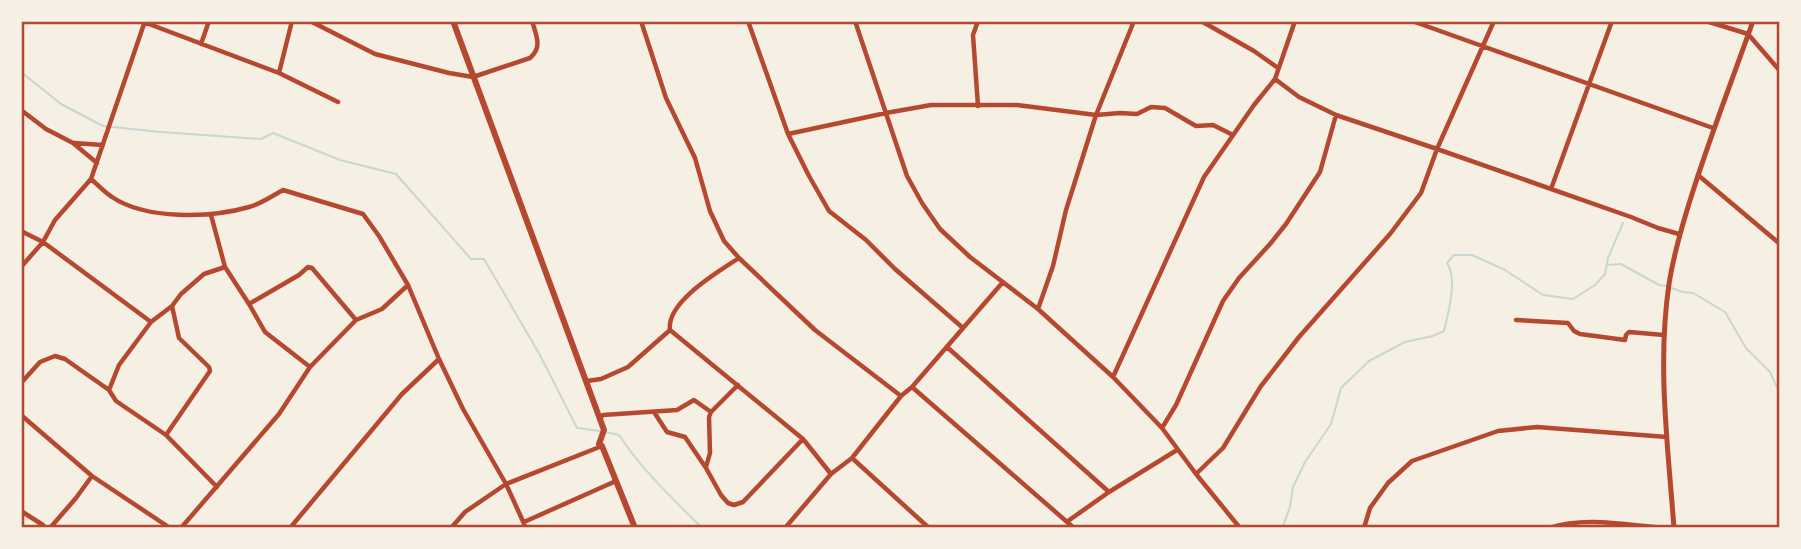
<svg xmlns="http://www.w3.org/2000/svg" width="1801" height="549" viewBox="0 0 1801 549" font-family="'Exo 2',sans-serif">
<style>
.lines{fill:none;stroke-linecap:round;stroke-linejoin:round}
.stream{stroke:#c9d6d2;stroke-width:2}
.minor{stroke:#b5482f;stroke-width:4.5}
.tertiary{stroke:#b5482f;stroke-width:5}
.primary{stroke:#b5482f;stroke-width:6}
.neatline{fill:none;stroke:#b5482f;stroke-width:2.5}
</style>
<rect width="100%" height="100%" fill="#f6efe4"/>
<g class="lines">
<!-- stream -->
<path class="stream" d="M21,72L61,104L103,126L161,132L261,139L273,133L340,160L396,174L471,259H484L540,355L577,428L600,431
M1607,265L1621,264L1659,285L1666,286
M1671,288L1683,292L1693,293L1725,312L1746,348L1770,372L1780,394
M606,432L619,435C642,470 672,498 702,528
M1279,528L1283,526L1290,507L1293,487L1305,462L1331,424L1341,388L1369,361L1405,342L1433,336L1444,331C1448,314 1458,279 1447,263L1454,255H1472L1505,270L1543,295L1573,299L1595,285L1605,274L1608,258L1623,223"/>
<!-- minor -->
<path class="minor" d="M141,21L279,73L338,102
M310,21L375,54L449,73L473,77L530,58C543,47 536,35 532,21
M641,21L666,98L695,158L710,211L724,241L739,258L815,330L901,396
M748,21L788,134L809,176L829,211L866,240L895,269L963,328
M855,21L907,176L922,203L940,229L970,257L1038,309L1113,377L1162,428L1196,474L1240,528
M978,21L973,35L978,106
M1201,21L1254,51L1278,68
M1412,21L1713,128
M1706,21L1748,34L1780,71
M201,44L209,21
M279,73L292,21
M1275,79L1299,97L1336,115L1437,149L1631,217L1658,228L1679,234
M21,110L46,129L73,143L97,163
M788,134L886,113L931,105H1017L1096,115L1120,113L1137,114L1151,107L1165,108L1196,126L1213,125L1233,135
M74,143L103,145
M1698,175L1780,244
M91,179C98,185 104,192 112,197C146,220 211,218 249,207C261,204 272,196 283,190L363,214L379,236L408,285L439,359L463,409L506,484L526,528
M1551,189L1612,21
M211,215L225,267
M21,231L43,242L151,322L172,306L181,294L204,274L225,267L249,304L265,332L310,367
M739,258C718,272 666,302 670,330L803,439L831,474
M21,267L43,242L55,220L91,179L145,21
M249,304L299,275L308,267L312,268L356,320
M1038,309L1053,266L1066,210L1096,115L1134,21
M1516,320L1568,323L1574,331L1580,334L1625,340L1626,335L1629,332L1664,335
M947,347L1109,492
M1113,377L1204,177L1254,105L1275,79L1295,21
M587,381L601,379L628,367L670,330
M21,383L40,362L55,356L65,359L109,390L116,401L166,435L217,487
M912,387L1074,528
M109,390L119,365L151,322
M654,412L667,432L685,437L706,468L721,495L728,503L734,505L743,502L803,439
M21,415L92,476L170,528
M600,419L603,415L677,410L694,400L711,412L738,385
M1162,428L1176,405L1223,301L1239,278L1270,244L1286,224L1320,172L1336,115
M166,435L210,371L209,367L179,338L172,306
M852,458L929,528
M706,467L710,453L709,417L711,412
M1196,474L1223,448L1261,386L1299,337L1390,234L1421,193L1437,149L1494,21
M21,511L43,525L45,528
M1068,521L1109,492L1177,450
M524,522L616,481
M50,528L76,498L92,476
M181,528L279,414L310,367L356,320L382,309L408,285
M290,528L402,394L439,359
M451,528L465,512L506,484L602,446
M785,528L831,474L852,458L901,396L912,387L1003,282
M1364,528L1370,508L1388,483L1412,461L1498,431L1537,427L1667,437
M1549,528C1585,516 1626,525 1664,528"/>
<!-- tertiary -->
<path class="tertiary" d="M1674,528C1668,447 1657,365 1669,284C1674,252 1683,222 1693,191C1711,134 1733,78 1753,21"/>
<!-- primary -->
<path class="primary" d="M453,21L604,430L599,444L602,446L635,528"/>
</g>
<!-- border -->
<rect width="1801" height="549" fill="none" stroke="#f6efe4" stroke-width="46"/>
<rect x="23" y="23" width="1755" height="503" class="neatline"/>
</svg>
